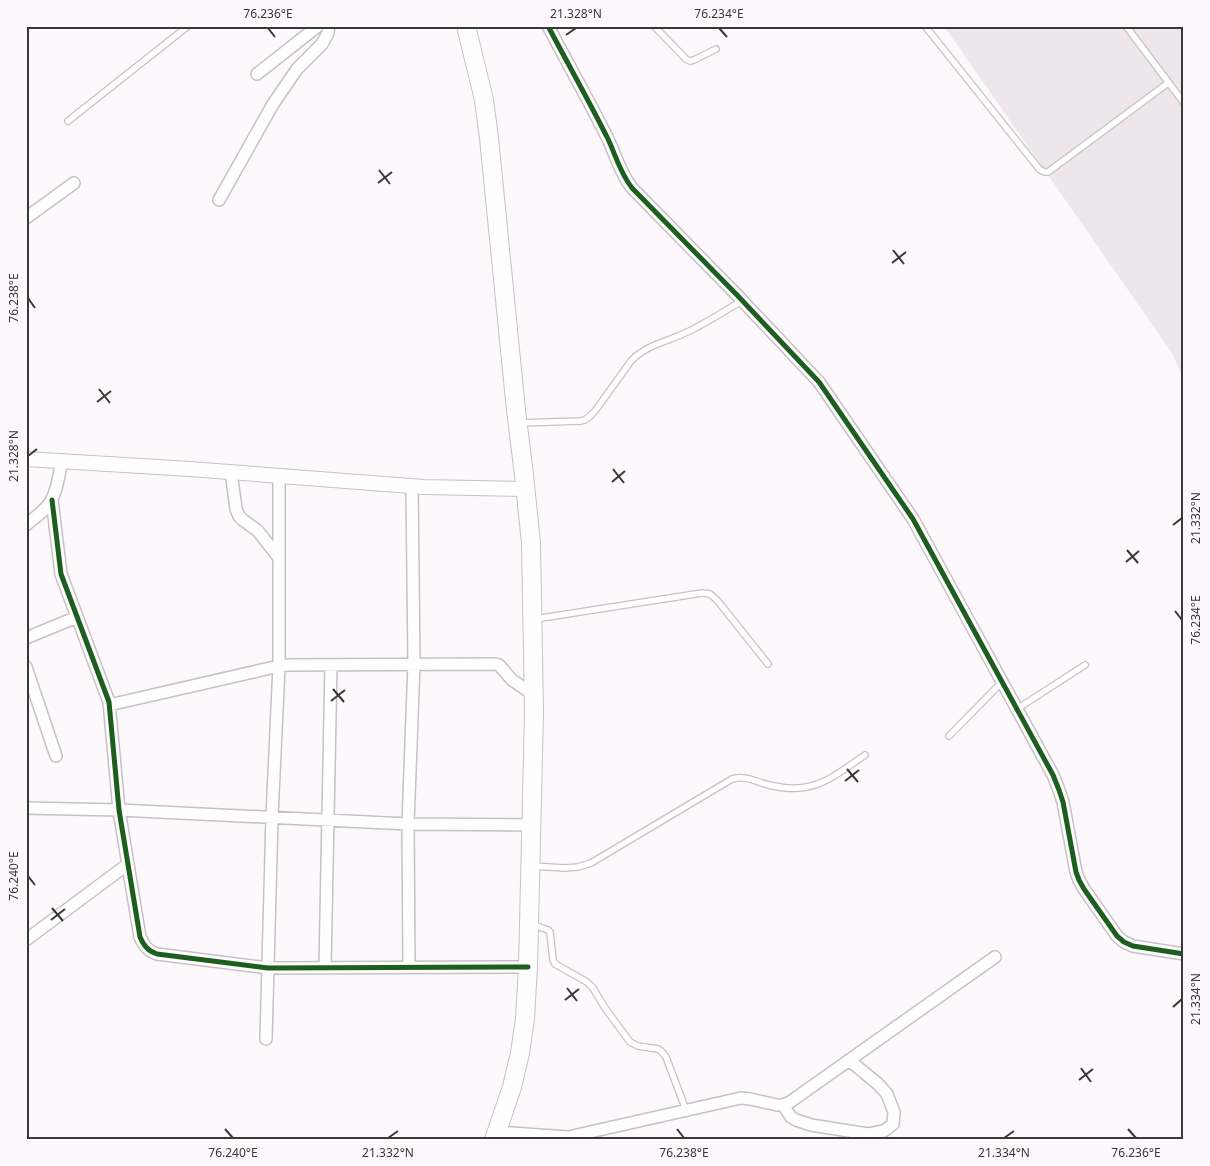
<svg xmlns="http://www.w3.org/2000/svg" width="1210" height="1166" viewBox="0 0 1210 1166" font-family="'Noto Sans',sans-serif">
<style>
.built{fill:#efe6ec}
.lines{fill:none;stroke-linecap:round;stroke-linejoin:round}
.service-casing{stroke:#c5c2c4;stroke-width:8}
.minor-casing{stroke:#c5c2c4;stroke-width:14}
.tertiary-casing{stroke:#c5c2c4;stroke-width:16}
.trunk-casing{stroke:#c5c2c4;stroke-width:20}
.service{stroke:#fffefe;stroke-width:5.5}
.minor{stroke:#fffefe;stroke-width:11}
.tertiary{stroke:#fffefe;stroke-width:14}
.trunk{stroke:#fffefe;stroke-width:18}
.cycleway-casing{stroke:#fef7fb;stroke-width:8}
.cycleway{stroke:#1b5e20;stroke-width:5}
.ticks{fill:none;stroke:#393738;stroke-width:2}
.neatline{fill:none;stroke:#393738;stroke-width:2}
.ticks-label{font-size:12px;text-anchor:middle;fill:#393738}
</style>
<rect width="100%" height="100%" fill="#fdf8fb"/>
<!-- built -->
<path class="built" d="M944,26H1184V380L1172,353Z"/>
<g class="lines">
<!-- service casing -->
<g class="service-casing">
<path id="service" d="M654,26L686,59L690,61L694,60L716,49
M925,26L1040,170L1045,172H1048L1168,83
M1126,26L1184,103
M68,121L188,26
M520,423L580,421L585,420L590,416L595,411L631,361C646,345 666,342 685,333C705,324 724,311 742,301
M535,619L702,593L710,594L717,600L768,664
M1017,709L1085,665
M949,736L1002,682
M532,866L565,868L578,867L591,863L732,779C748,775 755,782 769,785C813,796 831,778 865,755
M531,924L548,930L550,932L553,960L555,964L587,982L593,988L605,1008L630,1042L638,1046L658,1049L662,1052L666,1057L686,1110"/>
</g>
<!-- minor casing -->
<g class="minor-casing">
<path id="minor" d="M548,26C568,64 589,101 608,139C616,156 620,173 632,188L737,295L819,382L913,519L1053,775L1059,790L1063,802L1076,872L1079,880L1084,889L1117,936L1124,942L1133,946L1184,954
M257,74L318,26
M219,200L273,104L297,69L322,44L328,33L329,26
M26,218L74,183
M231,472L236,509L239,516L243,520L258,531L279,558
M52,500L61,574L109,702L119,810L140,937C144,946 148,951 157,954L268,968L528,967
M26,525C35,517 47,510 52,499C58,488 59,473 62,460
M26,638L77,617
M26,667L56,756
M109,705L279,666L289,665L495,664L499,665L512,680L534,695
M26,808L119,810L408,824L531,825
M26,940L128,864
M325,967L331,665
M409,967L408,824L414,664L412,486
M266,1039L272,817L279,666V476
M783,1105L791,1117L796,1120L811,1125L868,1134L884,1131L893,1124L894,1112L887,1094L878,1084L849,1060
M496,1132L568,1137L741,1098L750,1099L777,1105H783L790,1102L995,957"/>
</g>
<!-- tertiary casing -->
<g class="tertiary-casing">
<path id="tertiary" d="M26,459L190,469L424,487L526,489"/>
</g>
<!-- trunk casing -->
<g class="trunk-casing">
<path id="trunk" d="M466,26L484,100L489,138L516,410L524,475L531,543L534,712L528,967L525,1019L520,1053L512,1087L494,1140"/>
</g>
<!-- service -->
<use href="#service" class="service"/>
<!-- minor -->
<use href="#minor" class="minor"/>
<!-- tertiary -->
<use href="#tertiary" class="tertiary"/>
<!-- trunk -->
<use href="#trunk" class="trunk"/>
<!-- cycleway casing -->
<g class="cycleway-casing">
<path id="cycleway" d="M548,26C568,64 589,101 608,139C616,156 620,173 632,188L737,295L819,382L913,519L1053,775L1059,790L1063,802L1076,872L1079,880L1084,889L1117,936L1124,942L1133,946L1184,954
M52,500L61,574L109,702L119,810L140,937C144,946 148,951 157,954L268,968L528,967"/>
</g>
<!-- cycleway -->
<use href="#cycleway" class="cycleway"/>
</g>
<!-- ticks -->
<path class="ticks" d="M268,28L275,37M719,28L727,37M566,35L576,28M379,170L390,184M378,183L392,172M893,250L904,264M892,263L906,252M28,298L35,308M99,389L110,403M97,402L111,391M28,456L37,449M613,469L624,483M612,482L625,471M1173,525L1182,518M1127,550L1138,563M1126,562L1139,551M1175,611L1182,620M333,689L344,702M331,701L345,690M847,769L858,782M845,781L859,770M28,876L35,885M52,908L63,921M51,920L65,909M567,988L577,1001M565,1000L579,989M1173,1007L1182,999M1081,1068L1091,1082M1079,1080L1093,1069M225,1129L233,1138M677,1129L684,1138M1128,1129L1136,1138M388,1138L398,1131M1004,1138L1014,1131"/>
<!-- border -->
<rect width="1210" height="1166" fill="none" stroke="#fef7fb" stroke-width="55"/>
<rect x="28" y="28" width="1154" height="1110" class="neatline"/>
<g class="ticks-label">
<text x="268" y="18">76.236°E</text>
<text x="576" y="18">21.328°N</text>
<text x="719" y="18">76.234°E</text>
<text transform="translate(14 298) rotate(-90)" y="4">76.238°E</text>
<text transform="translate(14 456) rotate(-90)" y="4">21.328°N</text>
<text transform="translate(1196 518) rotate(-90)" y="4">21.332°N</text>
<text transform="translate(1196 620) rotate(-90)" y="4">76.234°E</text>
<text transform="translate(14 876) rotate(-90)" y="4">76.240°E</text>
<text transform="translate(1196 999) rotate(-90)" y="4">21.334°N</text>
<text x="233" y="1157">76.240°E</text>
<text x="388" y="1157">21.332°N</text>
<text x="684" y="1157">76.238°E</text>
<text x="1004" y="1157">21.334°N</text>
<text x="1136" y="1157">76.236°E</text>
</g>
</svg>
